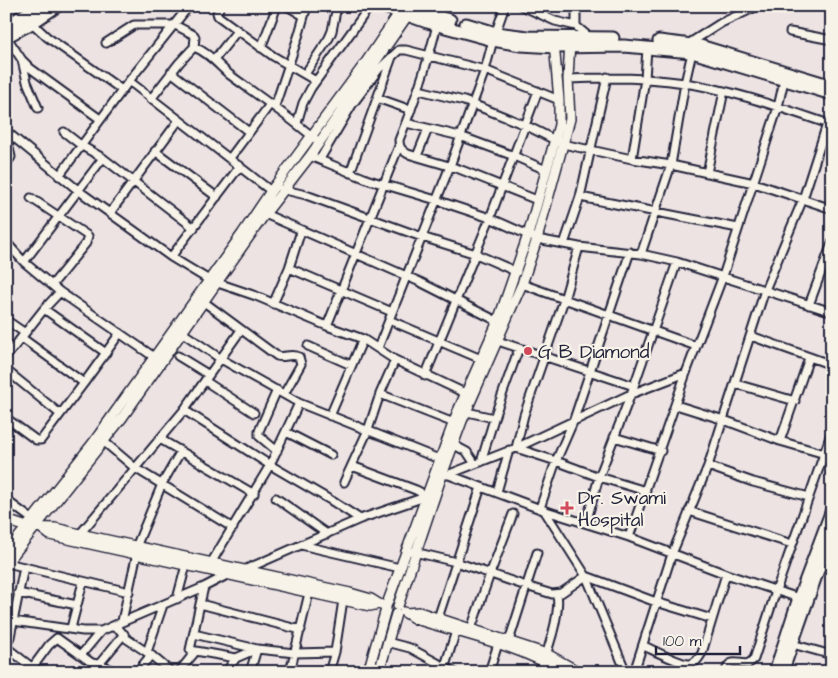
<svg xmlns="http://www.w3.org/2000/svg" width="838" height="678" viewBox="0 0 838 678" font-family="'Architects Daughter',sans-serif">
<style>
.lines{fill:none;stroke-linecap:round;stroke-linejoin:round}
.minor-casing{stroke:#22223b;stroke-width:11}
.tertiary-casing{stroke:#22223b;stroke-width:12}
.primary-casing{stroke:#22223b;stroke-width:15}
.minor{stroke:#f7f3e8;stroke-width:7}
.tertiary{stroke:#f7f3e8;stroke-width:9}
.primary{stroke:#f7f3e8;stroke-width:11}
.poi-dot{fill:#d1495b;stroke:#f7f3e8;stroke-width:2}
.labels{text-anchor:middle;stroke-width:4.5;stroke-linejoin:round;paint-order:stroke}
.poi-label{font-size:19px;fill:#22223b;stroke:#f7f3e8;text-anchor:start}
</style>
<rect width="100%" height="100%" fill="#ede3e3"/>
<filter id="ink" filterUnits="userSpaceOnUse"><feTurbulence type="fractalNoise" baseFrequency=".02" numOctaves="2"/><feDisplacementMap in="SourceGraphic" scale="10" xChannelSelector="R" yChannelSelector="G"/><feConvolveMatrix kernelMatrix="1 2 1 2 8 2 1 2 1" color-interpolation-filters="sRGB"/></filter>
<g filter="url(#ink)">
<g class="lines">
<!-- minor casing -->
<g class="minor-casing">
<path id="minor" d="M220,6L217,13L218,16L273,56L316,81
M287,6L304,16
M441,6C432,52 417,96 399,140C399,147 401,150 408,154L459,169L537,200
M522,6L555,21L576,26
M576,6V26L589,37
M32,23L47,37L122,90
M790,32L832,40
M6,36L22,60L30,68L100,119
M106,43L134,25H175L194,35L195,37L194,47
M688,44L721,23L758,6
M261,48L277,6
M22,60L27,82L38,108
M214,60L237,31
M171,72L249,132
M305,74L329,38L332,31L337,6
M568,79C607,77 646,77 685,83C736,91 784,109 832,125
M129,81L271,191
M419,90L464,101L485,109L525,125L563,144L632,159L671,165L754,183L832,209
M377,98L411,110
M151,99L179,63L194,47C208,52 218,65 230,75C260,97 291,118 319,142
M275,106L299,34L307,6
M297,123L303,103L311,88L370,6
M406,123L460,136L514,156L546,170
M6,131L79,191L171,257L209,280L256,296L327,326L363,339L395,360L469,395
M64,132L82,146L103,158L194,228
M6,135L11,157L6,164
M155,151L217,197
M310,156L369,180L436,200L490,218L537,239L579,247L641,254L677,262L832,312
M417,156L428,129
M230,158L271,103
M320,159L352,105L379,69L399,50H406L485,70L559,100
M632,159L645,79L647,48
M350,173L392,57
M707,173L724,91
M59,176L129,81L189,6
M281,189L306,195L422,237L476,254L517,272
M580,197L738,228
M31,198L88,236L86,243L52,285
M110,213L179,120
M265,214L420,282L501,323
M6,242L24,262L60,292L157,359
M564,244L580,197L607,77
M579,247L564,300L524,415L516,448L556,461L573,422L630,252
M641,254L671,165L685,83L693,48
M171,257L240,166
M24,262L103,158
M289,268L392,312
M522,284L696,346
M204,302L277,356C285,358 291,353 299,357L301,364L284,394
M273,304L289,268L301,231
M809,305L832,243
M44,309L106,353
M6,320L25,333
M389,320L481,359
M327,326L399,146
M183,333L221,359L299,403L444,461
M751,336L832,365
M22,338L84,383L120,333
M498,341L634,386
M308,346L351,365
M378,348L450,166L485,70L493,40L505,6
M178,356L209,375
M6,357L44,309L60,292
M6,370L60,414
M425,376L490,218L538,91
M205,381L254,413
M736,384L795,401
M380,394L395,360
M676,405L724,420L780,441L832,456
M184,410L270,465L332,501L360,519
M467,412L494,418
M330,416L363,339
M6,418L36,440H41L84,383
M286,432L331,455
M614,437L661,451
M101,439L135,468L233,528
M160,439L254,494
M780,441L809,358
M454,445L467,452L475,464
M277,451L259,436V431L277,390
M481,462L496,412L519,348
M352,466L416,490L420,492L425,500
M708,466L753,482L809,497
M447,475L516,448L631,394L686,373
M449,475L543,510L629,537L726,574L802,599
M344,482L368,430L380,394L454,423
M497,492L509,450
M276,498L327,534
M6,500L33,520
M540,508L556,461L599,477L646,491
M544,510L586,576L626,672
M689,511L792,544
M586,523L599,477L634,386L677,262
M80,534L184,410L241,330
M629,537L686,373L723,276L778,107L785,76
M301,545L400,568
M136,547L162,484L181,451
M406,550L456,562L526,586L552,594L561,593L586,576L656,602L712,619
M7,563L129,592
M211,563L270,465L299,403
M244,570L360,519L422,498
M18,593L77,605
M177,599L186,565
M200,604L204,587
M438,618L481,487
M6,620L83,631H101L204,587L229,574
M122,621L137,553
M112,627L119,629L127,639L151,655L171,672
M71,628L83,582
M471,629L490,574L513,514
M194,634L257,649L236,658L226,672
M509,641L537,553
M387,642L410,648L454,672
M6,644L10,637L24,567
M792,644L832,655
M644,646C653,650 682,665 690,664C696,663 699,658 702,653L726,574
M6,647L38,672
M147,652L163,605
M81,655L101,631
M236,658L190,650L200,604L301,630
M100,663L114,672
M370,663L393,672
M445,666L456,631
M29,672L49,645L57,638L92,663L97,664L100,663L124,634
M137,672L151,655
M179,672L195,652
M250,672L257,649L295,653L335,652
M290,672L309,593
M329,672L335,652L343,600
M489,672L498,644
M540,672C547,654 561,613 557,594
M634,672L672,554L708,466L765,290L803,199L827,124
M726,672C728,658 738,664 748,664L754,659L776,591L832,431"/>
</g>
<!-- tertiary casing -->
<g class="tertiary-casing">
<path id="tertiary" d="M6,520L27,527L55,528L80,534L350,593L371,599L379,604L386,607
M41,528L50,535L370,606L379,604
M6,553L93,443L242,234L271,191L366,62L403,7
M6,564L122,418L265,214L310,156L410,12
M387,604L457,413L498,321L528,235L559,125V100L554,43
M398,606L441,478L462,421L522,284L537,239L570,119L568,79L570,40
M404,612L415,619C464,634 518,645 562,672
M406,613L419,612L547,654L579,672
M368,672L386,609
M379,672L396,614"/>
</g>
<!-- primary casing -->
<g class="primary-casing">
<path id="primary" d="M382,6L427,22L493,40L521,45L555,47L624,46L692,52L832,94
M415,11L450,20
M466,24L496,33L528,37L613,38
M6,26L39,6
M6,37L32,23L57,6
M659,41L700,46L832,86
M785,664L831,533
M775,672L799,598L832,510"/>
</g>
<!-- minor -->
<use href="#minor" class="minor"/>
<!-- tertiary -->
<use href="#tertiary" class="tertiary"/>
<!-- primary -->
<use href="#primary" class="primary"/>
</g>
</g>
<!-- markers -->
<g class="poi-dot">
<circle cx="528" cy="351" r="5"/>
<path d="M564.5 500.5h5v5h5v5h-5v5h-5v-5h-5v-5h5z"/>
</g>
<g class="labels">
<!-- poi labels -->
<g class="poi-label">
<text x="538" y="358">G B Diamond</text>
<text x="578" y="504">Dr. Swami<tspan x="578" dy="22">Hospital</tspan></text>
</g>
</g>
<!-- margin -->
<rect width="838" height="678" fill="none" stroke="#f7f3e8" stroke-width="25"/>
<rect x="12" y="12" width="813" height="653" fill="none" stroke="#22223b" stroke-width="2" filter="url(#ink)"/>
<!-- scale -->
<path d="M656 646v8h84v-8" fill="none" stroke="#22223b" stroke-width="2.5"/>
<text x="663" y="646" font-size="15" fill="#22223b" stroke="#f7f3e8" stroke-width="4" paint-order="stroke">100 m</text>
</svg>
